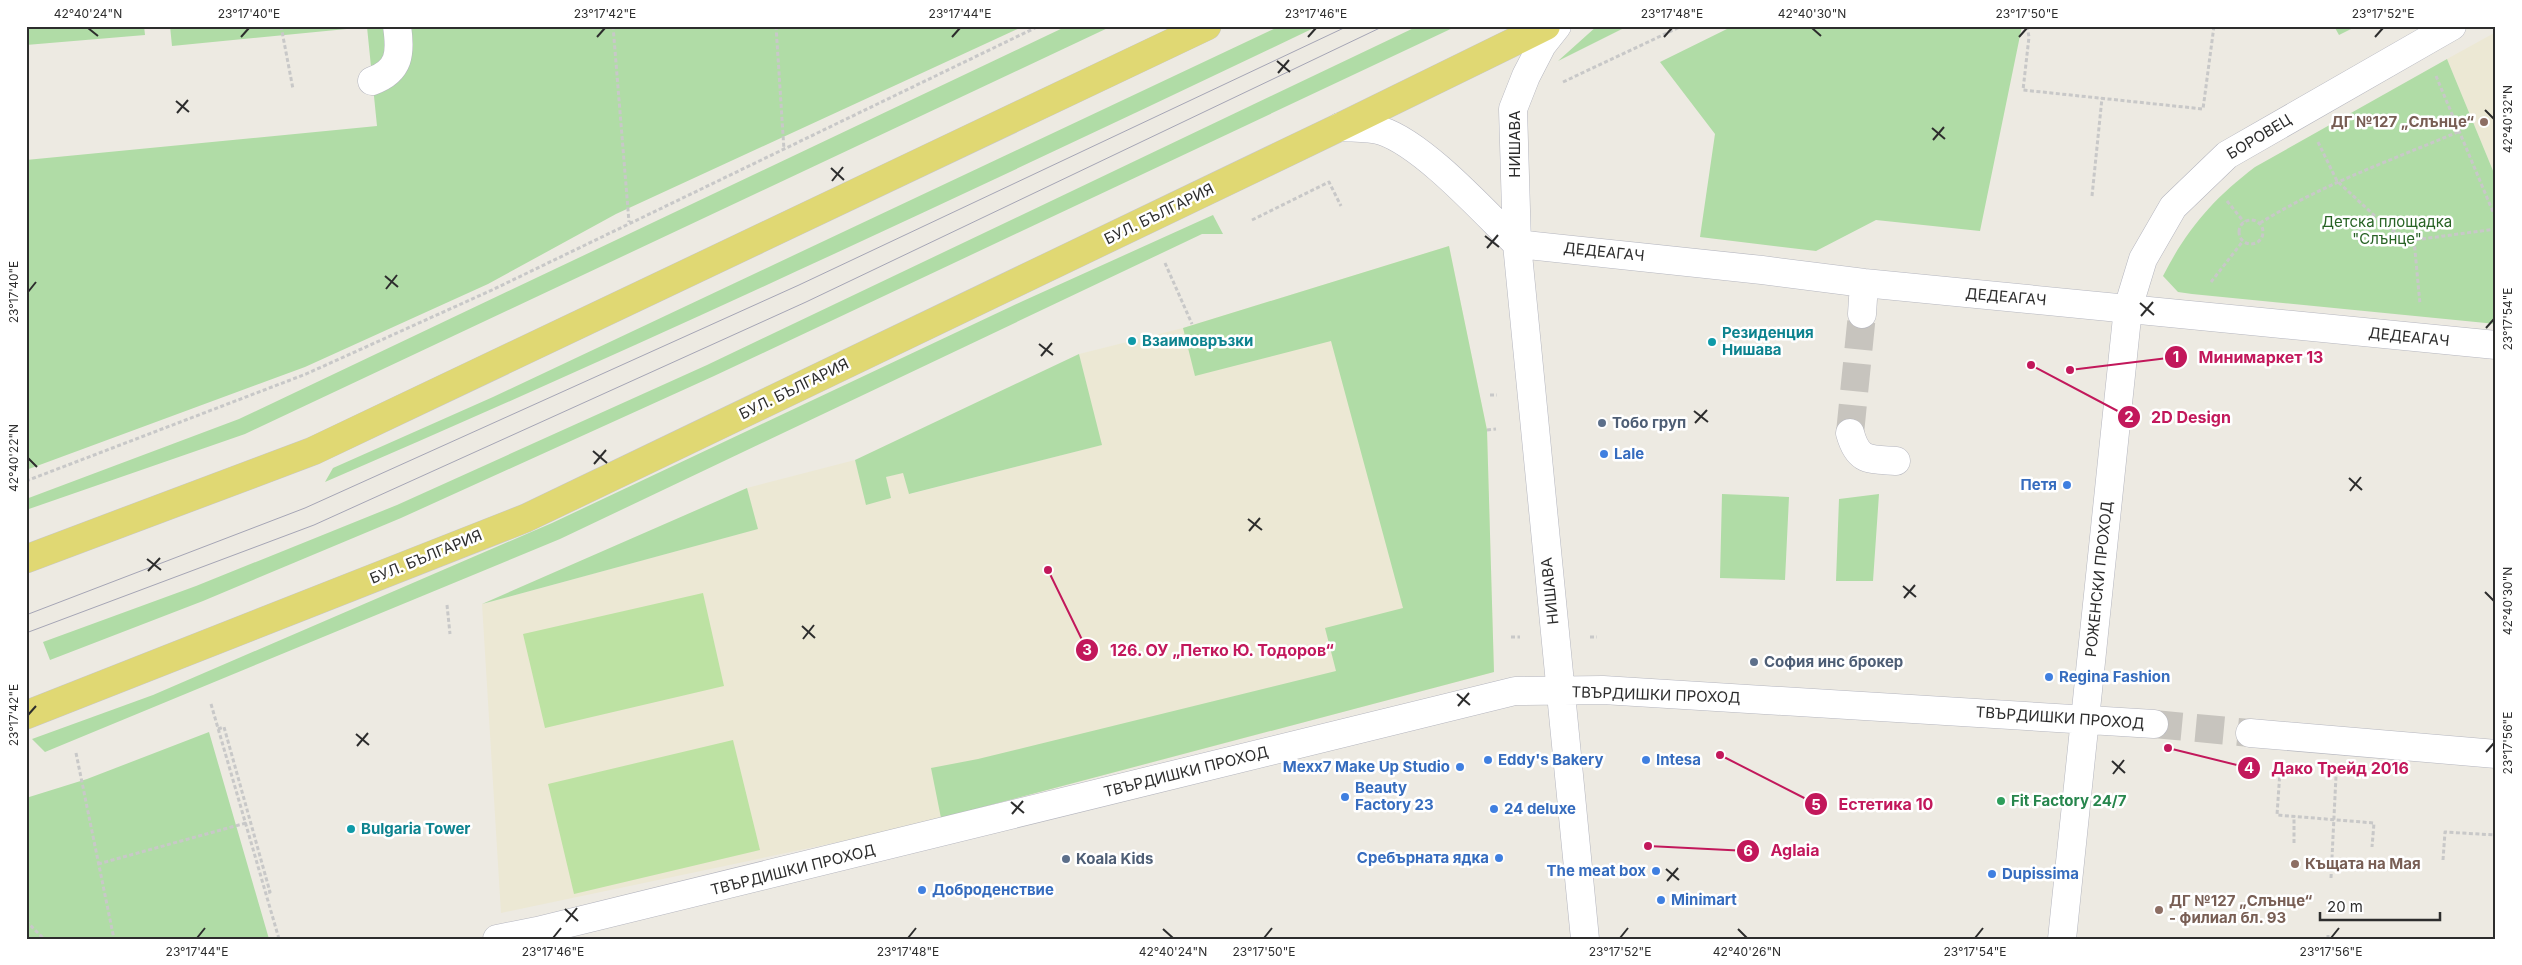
<svg xmlns="http://www.w3.org/2000/svg" width="2522" height="965" viewBox="0 0 2522 965" font-family="Inter,sans-serif">
<style>
.education{fill:#ece8d4}
.green{fill:#b0dca6}
.pitch{fill:#bde2a3}
.lines{fill:none;stroke-linecap:round;stroke-linejoin:round}
.minor-tunnel{stroke:#c7c4be;stroke-width:28;stroke-dasharray:28 14;stroke-linecap:butt}
.minor-casing{stroke:#b5b6bf;stroke-width:29}
.major-casing{stroke:#c8c8c8;stroke-width:29}
.path{stroke:#c8c8c8;stroke-width:3;stroke-dasharray:4 2.5;stroke-linecap:butt}
.minor{stroke:#fff;stroke-width:28}
.major{stroke:#e0d873;stroke-width:28}
.tram{stroke:#a5a5b5;stroke-width:1}
.ticks{fill:none;stroke:#2d2d2d;stroke-width:2}
.education-dot{fill:#8d6e63;stroke:#fff;stroke-width:2}
.culture-dot{fill:#0f9aa8;stroke:#fff;stroke-width:2}
.service-dot{fill:#5c6f8a;stroke:#fff;stroke-width:2}
.shop-dot{fill:#3f7fe0;stroke:#fff;stroke-width:2}
.leisure-dot{fill:#2e9e5b;stroke:#fff;stroke-width:2}
.labels{text-anchor:middle;stroke-width:5;stroke-linejoin:round;paint-order:stroke}
.education-label{font-size:15px;font-weight:bold;fill:#785e54;stroke:#fff;text-anchor:start}
.street-label{font-size:15px;fill:#2d2d2d;stroke:#fff}
.park-label{font-size:15px;fill:#286325;stroke:#fff}
.culture-label{font-size:15px;font-weight:bold;fill:#0d838f;stroke:#fff;text-anchor:start}
.service-label{font-size:15px;font-weight:bold;fill:#4e5e75;stroke:#fff;text-anchor:start}
.shop-label{font-size:15px;font-weight:bold;fill:#366cbe;stroke:#fff;text-anchor:start}
.leisure-label{font-size:15px;font-weight:bold;fill:#27864d;stroke:#fff;text-anchor:start}
.leader{fill:none;stroke:#c2185b;stroke-width:2}
.callout-dot{fill:#c2185b;stroke:#fff;stroke-width:2}
.mark-label{font-size:15px;text-anchor:middle;font-weight:bold;fill:#fff}
.callout-label{font-size:16px;text-anchor:middle;font-weight:bold;fill:#c2185b;stroke:#fff;stroke-width:5;stroke-linejoin:round;paint-order:stroke}
.neatline{fill:none;stroke:#2d2d2d;stroke-width:2}
.ticks-label{font-size:12px;text-anchor:middle;fill:#2d2d2d}
</style>
<rect width="100%" height="100%" fill="#edeae2"/>
<!-- education -->
<path class="education" d="M2496,32V178L2447,59Z
M1449,246L1487,430L1494,672L900,829L501,913L482,604L757,529L747,488L855,460L867,504L886,477L904,472L910,494L1101,445L1079,354L1183,328Z"/>
<!-- green -->
<path class="green" d="M26,26H144L145,35L26,45Z
M170,26H1024L616,214L488,284L305,367L26,470V160L377,126L367,27L172,46Z
M1067,26H1112L245,434L26,510V499L239,419Z
M1280,26H1318C989,183 659,338 325,482L333,468L493,397Z
M1418,26H1457L714,376L401,518L203,601L50,660L43,642L196,586L397,505L707,365Z
M1597,26H1628L1558,61Z
M1733,26H2022L1980,231L1876,220L1816,251L1700,237L1715,134L1660,62Z
M2334,26H2357L2339,35Z
M2447,59L2496,178V324L2192,294L2178,292L2163,276C2187,229 2213,199 2255,167Z
M1213,215L1223,234H1202L560,539L45,752L32,739L153,695L552,523L1023,301Z
M1449,246L1487,430L1494,672L941,818L931,768L978,759L1336,671L1325,628L1403,608L1331,341L1195,376L1183,328Z
M1079,354L1102,445L909,494L903,473L886,477L891,498L866,505L855,460Z
M747,488L758,529L482,604Z
M1722,494L1789,497L1785,580L1720,578Z
M1879,494L1873,581H1836L1839,499Z
M209,732L269,939H26V798L87,779Z"/>
<!-- pitch -->
<path class="pitch" d="M703,593L724,686L545,728L523,634Z
M733,740L760,850L574,894L548,784Z"/>
<g class="lines">
<!-- minor-tunnel -->
<path class="minor-tunnel" d="M1850,433L1862,314
M2154,724L2250,733"/>
<!-- minor casing -->
<g class="minor-casing">
<path id="minor" d="M1557,26L1542,45L1526,76L1513,109L1517,244L1585,939
M372,81C400,71 401,53 397,26
M1340,127C1353,128 1370,127 1382,131C1424,145 1484,212 1517,244
M1517,244L1762,270L1864,283L2496,345
M1862,314L1864,283
M1850,433C1858,462 1869,459 1896,461
M2250,733L2496,754
M497,939L537,931L1515,691L1603,690L2154,724
M2062,939L2128,308L2143,259L2173,207L2227,155L2452,26"/>
</g>
<!-- major casing -->
<g class="major-casing">
<path id="major" d="M26,559L313,451L1207,26
M26,715L526,518L1340,127L1546,26"/>
</g>
<!-- path -->
<path class="path" d="M281,26L293,89
M613,26L629,222
M776,26L784,150
M2027,26L2029,37L2023,90L2203,109L2214,26
M2436,76L2496,219
M1563,82L1682,26
M2318,142L2337,181L2389,229L2414,240L2496,229
M2092,196L2102,98
M2227,201L2244,222
M2239 232a12 12 0 1 1 24 0a12 12 0 1 1-24 0Z
M1252,220L1329,182L1341,206
M2260,223C2323,184 2392,160 2460,131
M2414,240L2420,304
M1165,263L1192,324
M2211,282L2243,241
M1490,395H1497
M1487,430L1496,429
M26,481L306,374L492,290L1039,26
M447,605L450,634
M1511,637H1520
M1590,637H1597
M211,704L279,939
M218,729L224,727L270,892L266,893
M76,753L114,939
M2280,771L2277,815L2374,823L2372,847
M2294,843V816
M2443,860L2445,832L2496,835
M98,864L246,823
M2331,878L2336,776
M26,921L44,939
M2328,939V935"/>
<!-- minor -->
<use href="#minor" class="minor"/>
<!-- major -->
<use href="#major" class="major"/>
<!-- tram -->
<path class="tram" d="M26,615L305,508L799,285L1348,26
M26,633L314,525L806,302L1384,26"/>
</g>
<!-- ticks -->
<path class="ticks" d="M88,28L98,36M1812,28L1821,36M241,37L249,28M597,37L605,28M952,37L960,28M1308,37L1316,28M1664,37L1672,28M2019,37L2027,28M2375,37L2383,28M1277,61L1290,72M1278,73L1289,60M176,101L189,112M2485,110L2494,119M177,113L188,100M1932,128L1945,139M1933,140L1944,127M831,168L844,180M832,181L843,167M1485,236L1499,247M1487,248L1498,235M385,276L398,287M386,289L397,275M28,292L36,282M2140,303L2154,315M2141,316L2153,302M2486,328L2494,319M1039,344L1053,355M1041,356L1052,343M1694,411L1708,422M1695,423L1707,410M593,451L607,463M28,458L37,467M594,464L606,450M2349,478L2362,490M2350,491L2361,477M1248,519L1262,530M1249,531L1260,518M147,559L161,570M148,571L160,558M1903,586L1916,597M2485,592L2494,601M1904,598L1915,585M802,626L815,638M803,639L814,625M1457,694L1470,705M1458,706L1469,693M28,715L36,706M356,734L369,745M357,746L368,733M2486,752L2494,743M2112,761L2125,773M2113,774L2124,760M1011,802L1024,813M1012,814L1023,801M1666,869L1679,880M1667,881L1678,868M565,909L578,921M566,922L577,908M1163,929L1173,938M1738,929L1747,938M197,938L205,928M553,938L561,928M908,938L916,928M1264,938L1272,928M1620,938L1628,928M1975,938L1983,928M2331,938L2339,928"/>
<!-- markers -->
<g class="education-dot">
<circle cx="2484" cy="122" r="5"/>
<circle cx="2295" cy="864" r="5"/>
<circle cx="2159" cy="910" r="5"/>
</g>
<g class="culture-dot">
<circle cx="1132" cy="341" r="5"/>
<circle cx="1712" cy="342" r="5"/>
<circle cx="351" cy="829" r="5"/>
</g>
<g class="service-dot">
<circle cx="1602" cy="423" r="5"/>
<circle cx="1754" cy="662" r="5"/>
<circle cx="1066" cy="859" r="5"/>
</g>
<g class="shop-dot">
<circle cx="1604" cy="454" r="5"/>
<circle cx="2067" cy="485" r="5"/>
<circle cx="2049" cy="677" r="5"/>
<circle cx="1488" cy="760" r="5"/>
<circle cx="1646" cy="760" r="5"/>
<circle cx="1460" cy="767" r="5"/>
<circle cx="1345" cy="797" r="5"/>
<circle cx="1494" cy="809" r="5"/>
<circle cx="1499" cy="858" r="5"/>
<circle cx="1656" cy="871" r="5"/>
<circle cx="1992" cy="874" r="5"/>
<circle cx="922" cy="890" r="5"/>
<circle cx="1661" cy="900" r="5"/>
</g>
<circle class="leisure-dot" cx="2001" cy="801" r="5"/>
<g class="labels">
<!-- education labels -->
<g class="education-label">
<text x="2474" y="127" text-anchor="end">ДГ №127 „Слънце“</text>
<text x="2305" y="869">Къщата на Мая</text>
<text x="2169" y="906">ДГ №127 „Слънце“<tspan x="2169" dy="17">- филиал бл. 93</tspan></text>
</g>
<!-- street labels -->
<g class="street-label">
<text transform="translate(2259 137) rotate(-31)" y="5">БОРОВЕЦ</text>
<text transform="translate(1515 144) rotate(-90)" y="5">НИШАВА</text>
<text transform="translate(1159 214) rotate(-26)" y="5">БУЛ. БЪЛГАРИЯ</text>
<text transform="translate(1604 252) rotate(6)" y="5">ДЕДЕАГАЧ</text>
<text transform="translate(2006 297) rotate(5)" y="5">ДЕДЕАГАЧ</text>
<text transform="translate(2409 337) rotate(6)" y="5">ДЕДЕАГАЧ</text>
<text transform="translate(794 389) rotate(-26)" y="5">БУЛ. БЪЛГАРИЯ</text>
<text transform="translate(426 557) rotate(-22)" y="5">БУЛ. БЪЛГАРИЯ</text>
<text transform="translate(2099 579) rotate(-84)" y="5">РОЖЕНСКИ ПРОХОД</text>
<text transform="translate(1550 591) rotate(-96)" y="5">НИШАВА</text>
<text transform="translate(1656 695) rotate(2)" y="5">ТВЪРДИШКИ ПРОХОД</text>
<text transform="translate(2060 718) rotate(4)" y="5">ТВЪРДИШКИ ПРОХОД</text>
<text transform="translate(1186 772) rotate(-14)" y="5">ТВЪРДИШКИ ПРОХОД</text>
<text transform="translate(793 870) rotate(-14)" y="5">ТВЪРДИШКИ ПРОХОД</text>
</g>
<!-- park labels -->
<g class="park-label">
<text x="2387" y="227">Детска площадка<tspan x="2387" dy="17">"Слънце"</tspan></text>
</g>
<!-- culture labels -->
<g class="culture-label">
<text x="1722" y="338">Резиденция<tspan x="1722" dy="17">Нишава</tspan></text>
<text x="1142" y="346">Взаимовръзки</text>
<text x="361" y="834">Bulgaria Tower</text>
</g>
<!-- service labels -->
<g class="service-label">
<text x="1612" y="428">Тобо груп</text>
<text x="1764" y="667">София инс брокер</text>
<text x="1076" y="864">Koala Kids</text>
</g>
<!-- shop labels -->
<g class="shop-label">
<text x="1614" y="459">Lale</text>
<text x="2057" y="490" text-anchor="end">Петя</text>
<text x="2059" y="682">Regina Fashion</text>
<text x="1498" y="765">Eddy's Bakery</text>
<text x="1656" y="765">Intesa</text>
<text x="1450" y="772" text-anchor="end">Mexx7 Make Up Studio</text>
<text x="1355" y="793">Beauty<tspan x="1355" dy="17">Factory 23</tspan></text>
<text x="1504" y="814">24 deluxe</text>
<text x="1489" y="863" text-anchor="end">Сребърната ядка</text>
<text x="1646" y="876" text-anchor="end">The meat box</text>
<text x="2002" y="879">Dupissima</text>
<text x="932" y="895">Доброденствие</text>
<text x="1671" y="905">Minimart</text>
</g>
<!-- leisure labels -->
<g class="leisure-label">
<text x="2011" y="806">Fit Factory 24/7</text>
</g>
</g>
<!-- callouts -->
<path class="leader" d="M2070 370L2176 357M2031 365L2129 417M1048 570L1087 650M2168 748L2249 768M1720 755L1816 804M1648 846L1748 851"/>
<g class="callout-dot">
<circle cx="2070" cy="370" r="5"/>
<circle cx="2031" cy="365" r="5"/>
<circle cx="1048" cy="570" r="5"/>
<circle cx="2168" cy="748" r="5"/>
<circle cx="1720" cy="755" r="5"/>
<circle cx="1648" cy="846" r="5"/>
<circle cx="2176" cy="357" r="12"/>
<circle cx="2129" cy="417" r="12"/>
<circle cx="1087" cy="650" r="12"/>
<circle cx="2249" cy="768" r="12"/>
<circle cx="1816" cy="804" r="12"/>
<circle cx="1748" cy="851" r="12"/>
</g>
<g class="mark-label">
<text x="2176" y="362">1</text>
<text x="2129" y="422">2</text>
<text x="1087" y="655">3</text>
<text x="2249" y="773">4</text>
<text x="1816" y="810">5</text>
<text x="1748" y="856">6</text>
</g>
<g class="callout-label">
<text x="2261" y="363">Минимаркет 13</text>
<text x="2191" y="423">2D Design</text>
<text x="1222" y="656">126. ОУ „Петко Ю. Тодоров“</text>
<text x="2340" y="774">Дако Трейд 2016</text>
<text x="1886" y="810">Естетика 10</text>
<text x="1795" y="856">Aglaia</text>
</g>
<!-- border -->
<rect width="2522" height="965" fill="none" stroke="#ffffff" stroke-width="55"/>
<!-- scale -->
<path d="M2320 912v8h120v-8" fill="none" stroke="#2d2d2d" stroke-width="2.5"/>
<text x="2327" y="912" font-size="15" fill="#2d2d2d" stroke="#ffffff" stroke-width="4" paint-order="stroke">20 m</text>
<rect x="28" y="28" width="2466" height="910" class="neatline"/>
<g class="ticks-label">
<text x="88" y="18">42°40'24"N</text>
<text x="249" y="18">23°17'40"E</text>
<text x="605" y="18">23°17'42"E</text>
<text x="960" y="18">23°17'44"E</text>
<text x="1316" y="18">23°17'46"E</text>
<text x="1672" y="18">23°17'48"E</text>
<text x="1812" y="18">42°40'30"N</text>
<text x="2027" y="18">23°17'50"E</text>
<text x="2383" y="18">23°17'52"E</text>
<text transform="translate(2508 119) rotate(-90)" y="4">42°40'32"N</text>
<text transform="translate(14 292) rotate(-90)" y="4">23°17'40"E</text>
<text transform="translate(2508 319) rotate(-90)" y="4">23°17'54"E</text>
<text transform="translate(14 458) rotate(-90)" y="4">42°40'22"N</text>
<text transform="translate(2508 601) rotate(-90)" y="4">42°40'30"N</text>
<text transform="translate(14 715) rotate(-90)" y="4">23°17'42"E</text>
<text transform="translate(2508 743) rotate(-90)" y="4">23°17'56"E</text>
<text x="197" y="956">23°17'44"E</text>
<text x="553" y="956">23°17'46"E</text>
<text x="908" y="956">23°17'48"E</text>
<text x="1173" y="956">42°40'24"N</text>
<text x="1264" y="956">23°17'50"E</text>
<text x="1620" y="956">23°17'52"E</text>
<text x="1747" y="956">42°40'26"N</text>
<text x="1975" y="956">23°17'54"E</text>
<text x="2331" y="956">23°17'56"E</text>
</g>
</svg>
